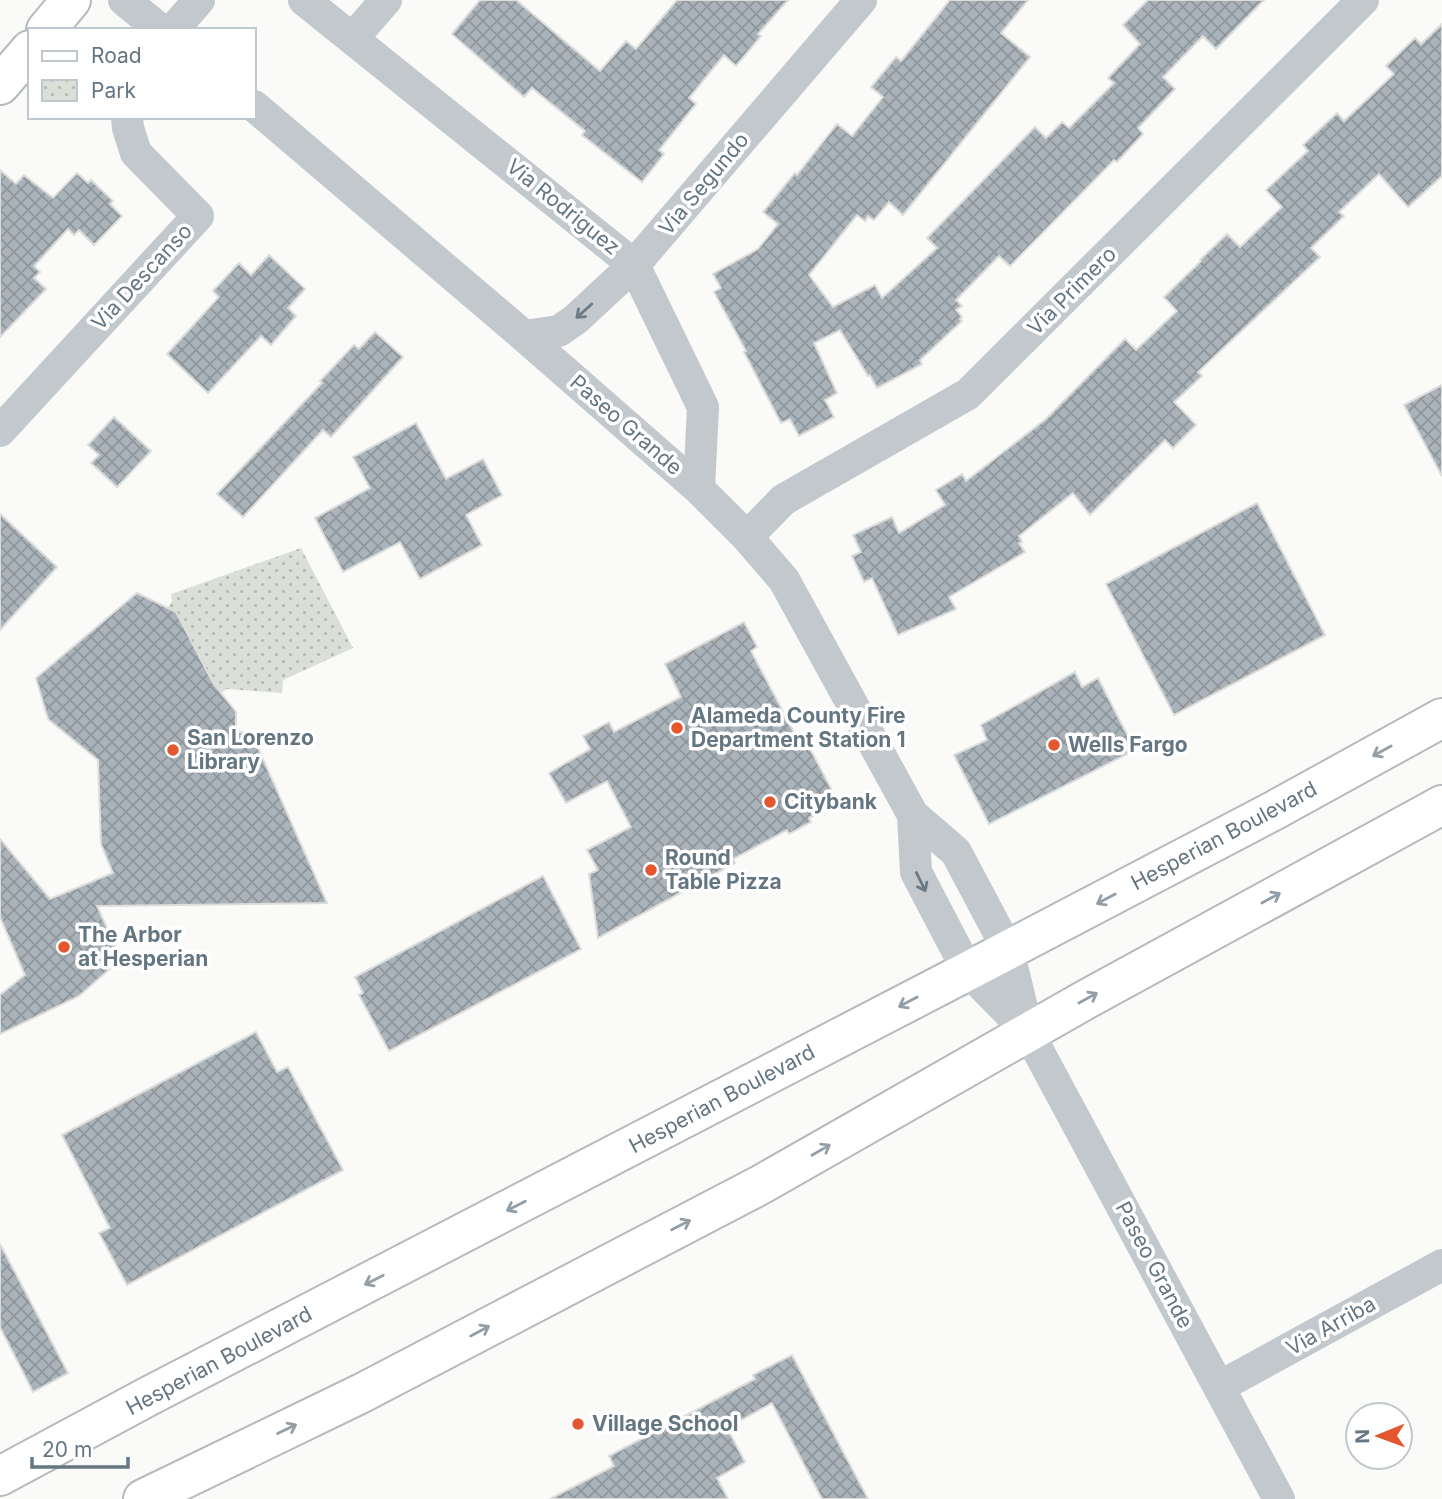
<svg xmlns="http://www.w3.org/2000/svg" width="1442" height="1499" viewBox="0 0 1442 1499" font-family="Inter,sans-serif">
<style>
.park{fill:url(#park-dots)}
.building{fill:url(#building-cross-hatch);stroke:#dcdcda;stroke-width:2}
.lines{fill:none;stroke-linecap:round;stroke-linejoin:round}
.major-casing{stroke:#b5babe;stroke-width:42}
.highway-casing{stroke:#b4b9bd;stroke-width:42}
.minor{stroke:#c3c8cc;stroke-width:32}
.major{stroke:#fff;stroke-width:38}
.highway{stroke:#fff;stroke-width:38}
.oneway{stroke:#6a7a87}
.oneway2{stroke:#939fa8}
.poi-dot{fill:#e4572e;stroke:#fff;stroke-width:2.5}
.labels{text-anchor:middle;stroke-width:7;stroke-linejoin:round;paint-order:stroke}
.street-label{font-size:21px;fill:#657683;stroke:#fff}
.poi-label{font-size:21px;font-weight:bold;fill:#657683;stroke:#fff;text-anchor:start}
</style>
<defs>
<pattern id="park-dots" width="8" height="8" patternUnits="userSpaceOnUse" patternTransform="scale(1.75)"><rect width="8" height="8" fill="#dadfd7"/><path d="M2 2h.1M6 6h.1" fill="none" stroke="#b4b9b4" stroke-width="1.8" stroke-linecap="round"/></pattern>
<pattern id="building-cross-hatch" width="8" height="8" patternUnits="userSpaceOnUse" patternTransform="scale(1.75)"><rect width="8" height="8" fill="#aab3b9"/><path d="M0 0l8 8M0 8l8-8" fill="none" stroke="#8e969c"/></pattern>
</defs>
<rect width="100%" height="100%" fill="#fafaf8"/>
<!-- park -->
<path class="park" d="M301,548L353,648L283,680L282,693L227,689L221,693L213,683L176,612L168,608L172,601L171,594Z"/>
<!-- building -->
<path class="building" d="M480,0H516L600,71L626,41L636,49L677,0H788L758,34L761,36L736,66L724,55L689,98L696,104L659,150L664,154L642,182L582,135L585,131L532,88L524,97L452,34Z
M950,0H1028L1001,33L1030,57L903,215L889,202L874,220L868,216L865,221L857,215L809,275L833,307L875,285L882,298L937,248L927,238L1035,127L1046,138L1062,122L1069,128L1114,83L1108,78L1140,44L1123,25L1148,0H1264L1216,49L1203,36L1163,77L1175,89L1138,128L1143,134L1117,162L1114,160L1010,266L999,256L956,300L962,306L956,310L962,317L960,319L962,321L920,360L922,364L877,388L870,375L868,376L840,330L814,343L837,393L825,400L834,417L799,436L790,419L781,423L744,352L746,351L714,292L721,288L713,274L758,249L778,224L763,212L795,173L797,175L837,124L852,136L883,97L871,87L896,57L901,61Z
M1442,24V176L1408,207L1379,174L1339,212L1344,216L1311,248L1320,257L1198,372L1202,376L1174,402L1196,425L1173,448L1165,440L1090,515L1073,493L1019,536L1022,542L1019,543L1025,552L949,597L956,609L898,635L872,578L864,582L852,556L861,552L853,535L892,517L899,533L945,505L936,490L962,474L966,481L1046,419L1125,339L1136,350L1177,311L1164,297L1201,261L1200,260L1227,234L1240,247L1282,207L1266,190L1308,151L1303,145L1337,113L1344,121L1394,74L1386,66L1415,38L1421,44Z
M0,170L16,184L24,175L53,198L77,173L88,183L91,180L113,201L110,204L122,216L94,245L79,230L74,235L68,229L34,266L40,272L34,278L46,289L0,337Z
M269,255L305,289L288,308L296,316L271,345L261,336L208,393L167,354L219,297L213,291L239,263L251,275Z
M375,332L403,357L331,437L323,430L243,517L217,494L322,383L320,381L354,345L359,349Z
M1442,385V476L1404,405Z
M114,417L151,451L117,487L91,463L99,455L88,445Z
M416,423L446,479L483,459L502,495L466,515L482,545L420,579L400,542L343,572L315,518L370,488L353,457Z
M1257,503L1325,635L1174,715L1106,584Z
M0,514L57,567L0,630Z
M137,593L176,612L213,683L236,712V732H251L327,903L97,906L121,959L79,996L0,1034V995L25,975L0,917V839L50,899L113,873L101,844L98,760L48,719L36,678Z
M744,622L757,647L751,651L799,742L805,739L838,802L809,818L811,822L789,834L787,830L733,859L735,863L598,938L589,874L598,870L587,850L631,827L607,781L566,803L549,773L590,749L583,736L609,722L614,732L681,697L665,664Z
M1075,672L1082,687L1098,678L1135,750L989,824L954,755L987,740L981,725Z
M543,876L581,949L389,1051L359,995L363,993L355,977Z
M256,1032L277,1072L288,1067L343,1170L127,1285L99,1233L110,1228L62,1135Z
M0,1244L68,1373L33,1392L0,1327Z
M792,1355L868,1499H822L772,1403L727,1428L745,1462L717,1478L728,1499H550L614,1466L609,1456L755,1379L753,1375Z"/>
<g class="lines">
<!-- major casing -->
<g class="major-casing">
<path id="major" d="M0,1476L147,1397L968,971L1275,810L1442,718
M143,1499L362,1393L762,1184L1085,1000L1442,805"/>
</g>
<!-- highway casing -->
<g class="highway-casing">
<path id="highway" d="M46,30L71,0
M0,85L30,50"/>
</g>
<!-- minor -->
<path class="minor" d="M124,0L161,30
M304,0L634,265L703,407L699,489
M173,30L199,0
M353,38L386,0
M254,106L524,336L699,489L747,537L784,580L913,815L956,852L1008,950L1028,1032L1279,1499
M524,336L559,331L576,319L634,265L861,0
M0,431L198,216L136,153L128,128L127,117
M747,537L783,500L968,394L1363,0
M913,815L916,872L950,937L968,971L1027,1031
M1219,1387L1442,1265"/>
<!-- major -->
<use href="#major" class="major"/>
<!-- highway -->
<use href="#highway" class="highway"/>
</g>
<!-- one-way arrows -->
<defs><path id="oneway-shaft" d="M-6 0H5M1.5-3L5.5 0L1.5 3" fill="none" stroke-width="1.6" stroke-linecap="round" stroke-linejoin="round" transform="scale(1.75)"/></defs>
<g class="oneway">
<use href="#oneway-shaft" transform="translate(584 311) rotate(138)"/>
<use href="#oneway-shaft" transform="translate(921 882) rotate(64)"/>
</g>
<g class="oneway2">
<use href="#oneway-shaft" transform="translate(1382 751) rotate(151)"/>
<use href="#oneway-shaft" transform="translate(1271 898) rotate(-29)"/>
<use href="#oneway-shaft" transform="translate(1106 899) rotate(152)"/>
<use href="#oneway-shaft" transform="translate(1088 998) rotate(-29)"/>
<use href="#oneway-shaft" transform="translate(908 1002) rotate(152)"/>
<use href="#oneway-shaft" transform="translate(821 1150) rotate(-30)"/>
<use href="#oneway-shaft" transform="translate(516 1206) rotate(153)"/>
<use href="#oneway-shaft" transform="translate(681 1225) rotate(-27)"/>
<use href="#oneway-shaft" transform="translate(374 1280) rotate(153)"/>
<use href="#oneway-shaft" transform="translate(480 1331) rotate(-28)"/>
<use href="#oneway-shaft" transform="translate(287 1429) rotate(-26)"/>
</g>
<!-- markers -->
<g class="poi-dot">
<circle cx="677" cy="728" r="7"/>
<circle cx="1054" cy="745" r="7"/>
<circle cx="173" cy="750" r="7"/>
<circle cx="770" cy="802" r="7"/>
<circle cx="651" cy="870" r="7"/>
<circle cx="64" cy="947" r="7"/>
<circle cx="578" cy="1424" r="7"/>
</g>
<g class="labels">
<!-- street labels -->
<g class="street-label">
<text transform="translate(704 184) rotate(-50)" y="7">Via Segundo</text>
<text transform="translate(563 207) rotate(39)" y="7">Via Rodriguez</text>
<text transform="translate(142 277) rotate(-47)" y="7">Via Descanso</text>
<text transform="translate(1072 291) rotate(-45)" y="7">Via Primero</text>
<text transform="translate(626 425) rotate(41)" y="7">Paseo Grande</text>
<text transform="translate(1224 836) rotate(-28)" y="7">Hesperian Boulevard</text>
<text transform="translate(722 1099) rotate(-28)" y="7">Hesperian Boulevard</text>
<text transform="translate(1154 1265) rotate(62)" y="7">Paseo Grande</text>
<text transform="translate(1331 1326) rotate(-29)" y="7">Via Arriba</text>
<text transform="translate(219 1361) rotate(-28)" y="7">Hesperian Boulevard</text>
</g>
<!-- poi labels -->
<g class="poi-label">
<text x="691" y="723">Alameda County Fire<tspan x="691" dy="24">Department Station 1</tspan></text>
<text x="187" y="745">San Lorenzo<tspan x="187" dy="24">Library</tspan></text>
<text x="1068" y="752">Wells Fargo</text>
<text x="784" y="809">Citybank</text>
<text x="665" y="865">Round<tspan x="665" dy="24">Table Pizza</tspan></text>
<text x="78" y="942">The Arbor<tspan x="78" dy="24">at Hesperian</tspan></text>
<text x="592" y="1431">Village School</text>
</g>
</g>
<!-- legend -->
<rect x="28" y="28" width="228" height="91" fill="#ffffff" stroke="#c1c8cd" stroke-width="2"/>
<rect x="42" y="51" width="35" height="10" fill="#ffffff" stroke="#c1c8cd" stroke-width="2"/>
<text x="91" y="63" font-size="21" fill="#657683">Road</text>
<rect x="42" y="80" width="35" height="21" fill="url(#park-dots)" stroke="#c1c8cd" stroke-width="2"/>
<text x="91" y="98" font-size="21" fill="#657683">Park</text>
<!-- north arrow -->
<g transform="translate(1379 1436) rotate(269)"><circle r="33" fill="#ffffff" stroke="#c1c8cd" stroke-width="2"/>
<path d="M0-5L12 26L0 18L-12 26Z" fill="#e4572e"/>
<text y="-10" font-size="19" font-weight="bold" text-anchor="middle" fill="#657683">N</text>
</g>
<!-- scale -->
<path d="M32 1457v10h96v-10" fill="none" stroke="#657683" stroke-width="3.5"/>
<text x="42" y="1457" font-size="21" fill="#657683" stroke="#ffffff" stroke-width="5" paint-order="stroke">20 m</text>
</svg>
